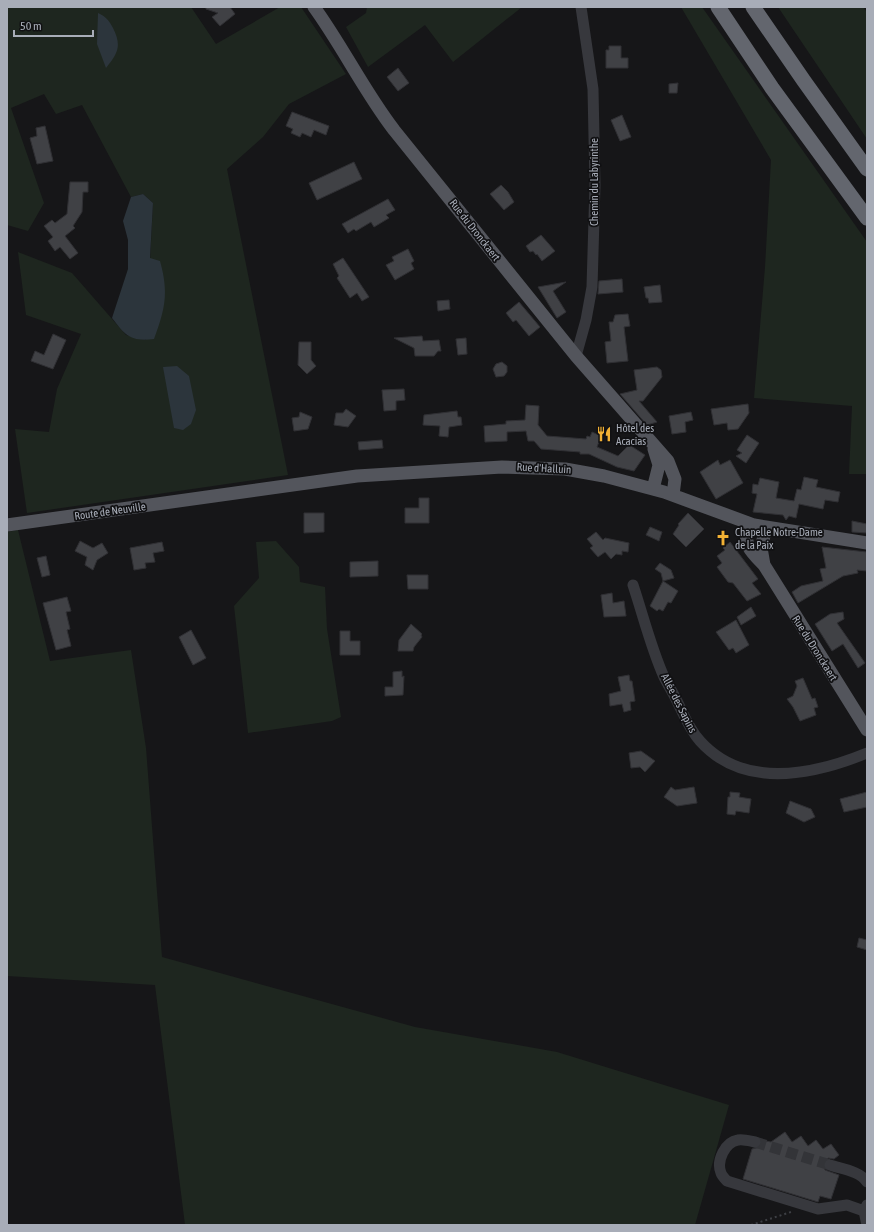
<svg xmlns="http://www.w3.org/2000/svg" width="874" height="1232" viewBox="0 0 874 1232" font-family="'Asap Condensed',sans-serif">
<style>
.green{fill:#1e261f}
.water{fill:#2c353c}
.building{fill:#404145;stroke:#303034}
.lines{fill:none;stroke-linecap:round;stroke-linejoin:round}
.minor-tunnel{stroke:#333438;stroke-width:11;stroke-dasharray:11 5.5;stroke-linecap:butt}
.path{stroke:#3d3f44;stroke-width:2;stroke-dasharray:2 3;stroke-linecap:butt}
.minor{stroke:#37383d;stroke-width:11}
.major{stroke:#53555c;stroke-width:13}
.highway{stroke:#63666e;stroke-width:15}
.labels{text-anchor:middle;stroke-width:3.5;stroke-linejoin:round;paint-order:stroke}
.street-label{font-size:11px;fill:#a8adb8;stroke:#111113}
.poi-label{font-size:11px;fill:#a8adb8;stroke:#111113;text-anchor:start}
</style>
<rect width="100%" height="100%" fill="#161618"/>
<!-- green -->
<path class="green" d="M7,7H191L216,44L280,7H301L346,74L289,104L263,137L227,169L288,475L27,513L15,429L49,432L57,389L81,334L26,315L18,252L72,273L126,335L146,340L153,203L143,194L131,197L82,105L56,114L44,94L11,108L44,203L28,231L7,225Z
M367,7H522L453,62L425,25L368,67L346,27L366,13Z
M681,7H702L867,242V474H849L852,406L754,398L765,267L771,160Z
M778,7H863L867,12V139Z
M18,530L50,661L131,650L146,748L162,957L415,1027L557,1052L729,1105L695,1225H185L155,985L7,976V532Z
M276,541L299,567L300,582L325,587L327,629L341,717L332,721L248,733L234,606L259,578L256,542Z"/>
<!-- water -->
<path class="water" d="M98,13C105,16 109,20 113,28C122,46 118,53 106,68L97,44Z
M143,194L153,203L150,258L160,261C169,293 165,309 154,339C130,342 125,335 112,318L128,269V240L123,221L131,197Z
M177,366L189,376L196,410L191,424L183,430L174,428L163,367Z"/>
<!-- building -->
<path class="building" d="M206,7H230L235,14L220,26L212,17L218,13L206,9Z
M609,46H621V58H628V68H606V50H609Z
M398,68L409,83L398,91L387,77Z
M678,83L677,93H669V84Z
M292,112L329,126L326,135L314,130L311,137L302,133L300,137L291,133L293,129L286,126Z
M622,115L631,137L620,141L611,120Z
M45,126L53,161L37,164L30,138L37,136L36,128Z
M354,162L362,179L317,200L309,183Z
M70,182H88V192H83L82,212L73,226L75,228L65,236L78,253L70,259L60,247L55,251L48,241L53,237L44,226L52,220L55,223L67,214Z
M501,185L508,192L514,202L504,210L490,194Z
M388,199L395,210L386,215L389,218L374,227L371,222L356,231L354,229L348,233L342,224Z
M541,235L555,251L542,261L537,254L536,255L533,251L530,252L526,246Z
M408,249L414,261L411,263L414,269L395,280L386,265L394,261L392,257Z
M343,258L369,297L362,301L357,293L350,298L337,278L339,276L333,264Z
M622,279L623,292L598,294L599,281Z
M566,282L553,291L566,312L557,318L538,287Z
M660,285L662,302L649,303L648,298H646L644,287Z
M449,300L450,309L438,311L437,301Z
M519,302L540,327L529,336L516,320L513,322L506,313Z
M628,314L630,326L624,327L628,361L607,363L605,342L611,341L609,322H613L615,315Z
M53,334L66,340L53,369L31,361L35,351L44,355Z
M422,336L423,341L439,340L441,351H438L434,356H415L414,348L394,338Z
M466,338L467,354L458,355L456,339Z
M299,342H311V360L316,366L307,374L298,365Z
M502,362L507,366V372L504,376L496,377L493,369L496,364Z
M657,367L661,370L662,377L643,401H639L657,422L647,425L620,394L637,390L634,370Z
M404,389L405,400L396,401V410L384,411L382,390Z
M748,404L749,413L738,429L728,430L727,423L714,425L711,409Z
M526,405L539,406L538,425L547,436L586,439L587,436L590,437L592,432L601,436L597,447L618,456L628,446H631L645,455L634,471L617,467L589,454H580V452L541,449L534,441H528L526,431L507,432V441L485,442L484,426L506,424V421L525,420Z
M346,409L356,416L348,427L334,425L336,413H343Z
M457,411L458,417H461L462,425L449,427L448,437L439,436L440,426L423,425L424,415Z
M300,412L312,417L308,429L294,431L292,418L299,417Z
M691,412L693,420L685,422L686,432L672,434L669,416Z
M747,435L759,443L746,463L736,456L742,453L737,450Z
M382,440L383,448L359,450L358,442Z
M718,460L720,465L730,460L743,483L716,499L700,472Z
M804,477L818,480L816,487L840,492L838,502L825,500L823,509L799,504L796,518L789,516L786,520L783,515L753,512L757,494L752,493L753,484L758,485L760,478L779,482L776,498L794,501L797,489L801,490Z
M419,498H429V523H405V508H419Z
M304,513H324V532L304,533Z
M688,513L704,529L686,547L673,534L679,525L678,524Z
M852,521L867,524V533L852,532Z
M650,527L662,532L659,541L646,535Z
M596,532L603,540L605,538L629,543L628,552L622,551V555L616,554L611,559L605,552L598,557L590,548L593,546L587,539Z
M80,541L93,548L102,543L108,553L97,560L93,570L85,565L87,557L75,551Z
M162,542L164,551L153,553L155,562L145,563L146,568L134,570L130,548Z
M730,542L758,579L752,583L761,594L747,601L733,583L728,582L717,567L722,563L717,556L725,550L723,548Z
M822,547L867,552V571L857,570L858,573L843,576L798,603L792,592L801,586L823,581L820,569L826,568Z
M46,556L50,575L42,577L37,558Z
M378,561V576L350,577V562Z
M660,563L671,570L674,578L663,581L661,573L655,569Z
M407,575H428V589H408Z
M663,581L678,591L671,603L668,602L663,611L659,609L657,611L650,606Z
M612,593L613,603L624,601L626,616L604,617L601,595Z
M67,597L71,611L66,612L70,629L67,630L71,646L56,650L43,603Z
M751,607L756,616L741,625L737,617Z
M843,612L844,619L837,623L865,663L858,668L843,644L832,651L815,624L830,614Z
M736,620L749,645L736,653L733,648L729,650L716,632Z
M411,624L422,634L421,635L422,637L414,647L413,651H398L399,640Z
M191,630L206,658L193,665L179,637Z
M340,631H350V641H360V655H340Z
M402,671V677L404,676L403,695L385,696V687H393V672Z
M629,675L630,681H632L635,701L630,702L631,710L624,712L622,704L610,706L609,694L621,691L618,677Z
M803,678L812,699L815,698L818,707L814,708L816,715L800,721L793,707L787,699L793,696L797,686L795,681Z
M641,751L655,761L645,772L640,767L631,768L629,753Z
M671,787L675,790L694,787L697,803L677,806L664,797Z
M730,792L740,793L739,797L751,799L749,813L736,811L735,815L727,814L728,797H730Z
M867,792V807L844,812L840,799Z
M790,801L811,809L815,817L804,822L786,813Z
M859,938L867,940V950L857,947Z
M785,1132L792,1142L801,1136L808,1146L816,1140L823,1149L831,1144L839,1155L834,1159L828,1158L823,1163L825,1170L839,1175L831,1199L820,1196L818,1202L743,1179L752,1149L760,1147L761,1140L771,1142Z"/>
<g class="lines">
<!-- minor-tunnel -->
<path class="minor-tunnel" d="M755,1142L830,1165"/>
<!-- path -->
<path class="path" d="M751,1225L791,1212"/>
<!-- minor -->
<path class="minor" d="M576,356L586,320L592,287L595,185L593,89L581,7
M633,585C643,615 651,648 664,677C668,685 672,691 676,699C683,713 689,729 700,741C744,790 813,775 867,753
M755,1142C750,1141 743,1139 738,1140C725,1142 716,1161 721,1173C722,1176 725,1179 727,1181L818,1209L847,1205L864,1211
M830,1165C842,1169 860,1171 867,1182
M867,1205L864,1211L867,1225"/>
<!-- major -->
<path class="major" d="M314,7C343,47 364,91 394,130L576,356L668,461L675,479L673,495
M653,489L659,465L654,449
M747,523C744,546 749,550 764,565L867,730
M7,525L357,476L502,467L565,469L604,476L664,492L754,525L867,543
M764,565L761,548L766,528"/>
<!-- highway -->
<path class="highway" d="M718,7L772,88L867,218
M753,7L804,81L867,169"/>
</g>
<!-- icons -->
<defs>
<g id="restaurant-bare" transform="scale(1.2)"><path d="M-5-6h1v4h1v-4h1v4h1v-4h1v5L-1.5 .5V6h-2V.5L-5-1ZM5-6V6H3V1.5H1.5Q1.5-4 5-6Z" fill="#f2b134" stroke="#111113" stroke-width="2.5" paint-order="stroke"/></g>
<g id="church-bare" transform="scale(1.2)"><path d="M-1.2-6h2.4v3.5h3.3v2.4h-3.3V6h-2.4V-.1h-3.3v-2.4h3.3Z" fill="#f2b134" stroke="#111113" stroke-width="2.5" paint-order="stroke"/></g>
</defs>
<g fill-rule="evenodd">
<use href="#restaurant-bare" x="604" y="434"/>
<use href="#church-bare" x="723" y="538"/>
</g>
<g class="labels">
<!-- street labels -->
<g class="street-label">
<text transform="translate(594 182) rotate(-90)" y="4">Chemin du Labyrinthe</text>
<text transform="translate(475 230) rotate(52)" y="4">Rue du Dronckaert</text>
<text transform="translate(544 468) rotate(3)" y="4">Rue d'Halluin</text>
<text transform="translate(110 511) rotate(-8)" y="4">Route de Neuville</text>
<text transform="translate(815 648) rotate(58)" y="4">Rue du Dronckaert</text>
<text transform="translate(679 703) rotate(63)" y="4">Allée des Sapins</text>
</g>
<!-- poi labels -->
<g class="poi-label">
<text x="616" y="432">Hôtel des<tspan x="616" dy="13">Acacias</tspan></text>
<text x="735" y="536">Chapelle Notre-Dame<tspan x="735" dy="13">de la Paix</tspan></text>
</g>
</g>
<!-- border -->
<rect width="874" height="1232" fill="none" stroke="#a8adb8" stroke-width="16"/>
<!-- scale -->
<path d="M14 30v6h79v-6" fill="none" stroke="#a8adb8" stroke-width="2"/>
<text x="20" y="30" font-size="12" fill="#a8adb8" stroke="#111113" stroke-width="3" paint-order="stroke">50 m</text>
</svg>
